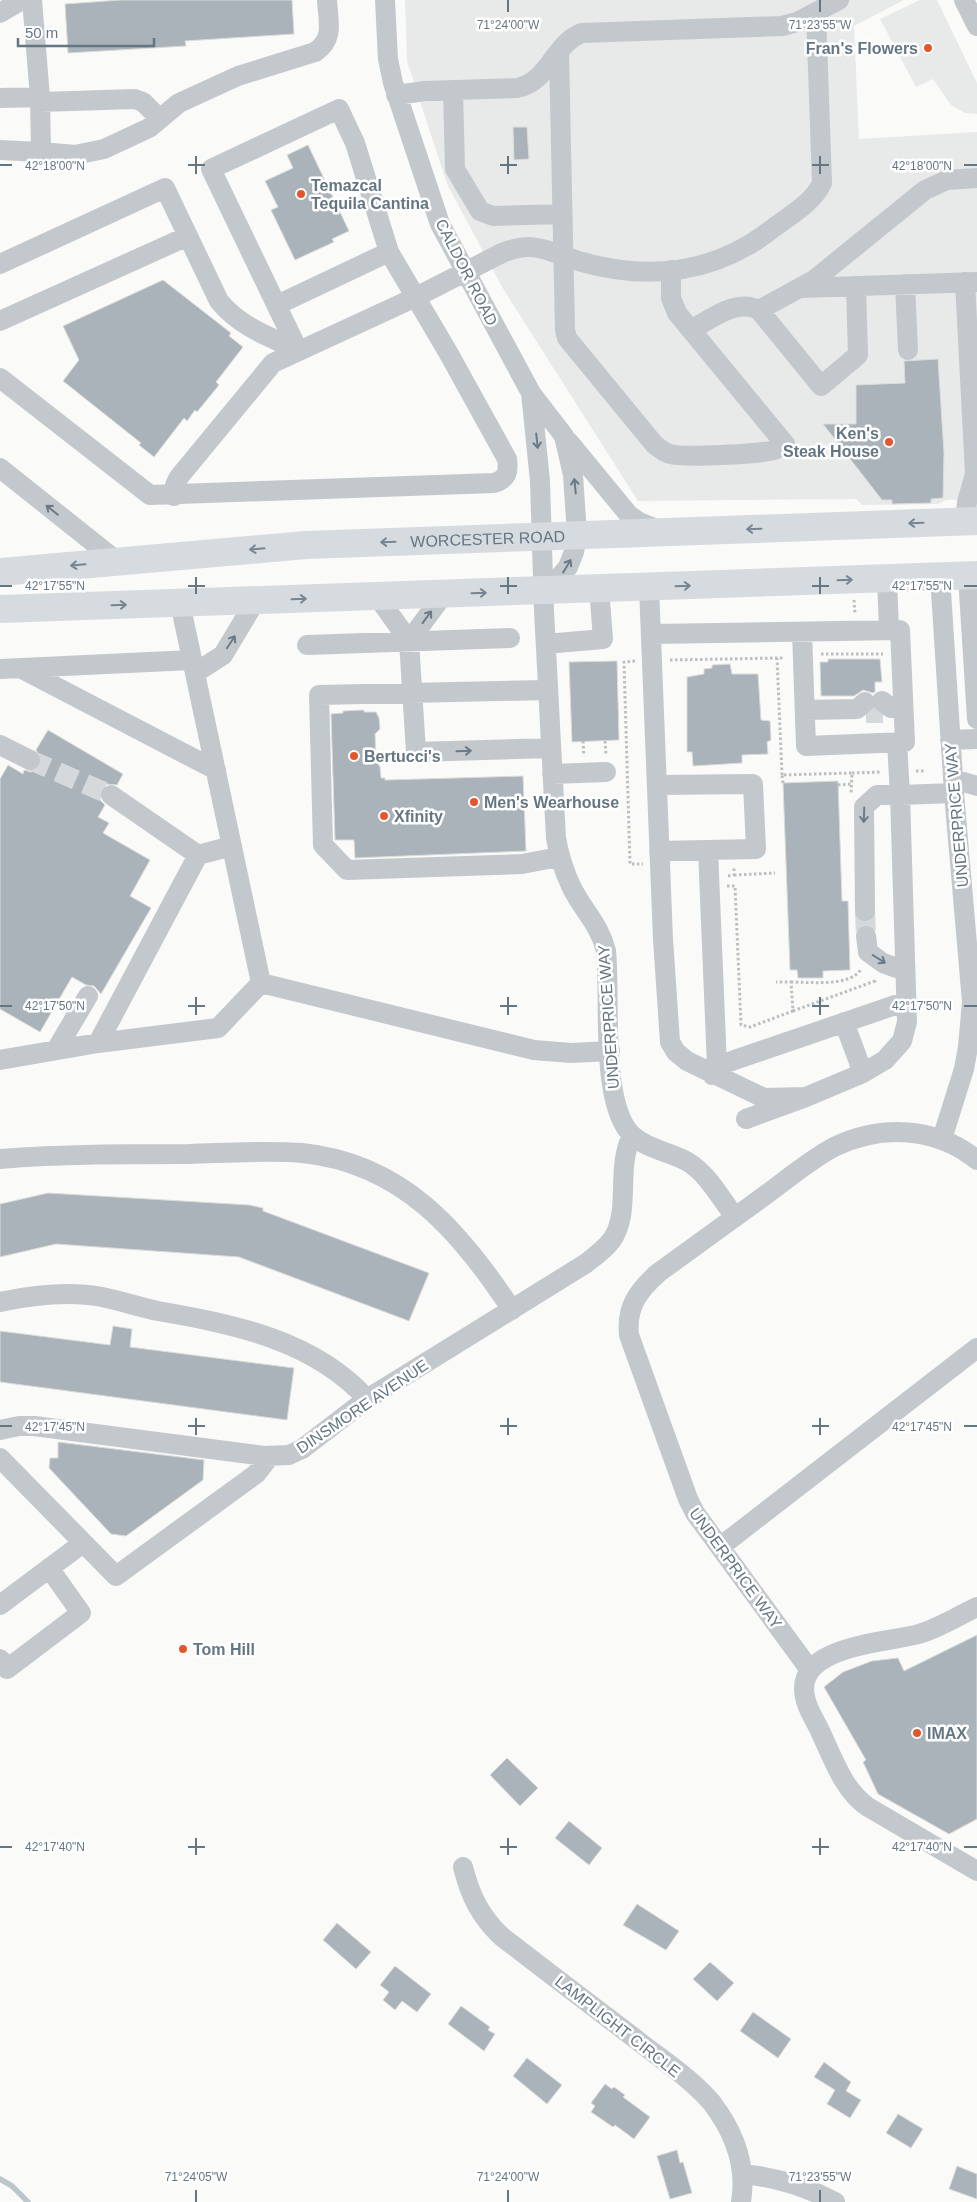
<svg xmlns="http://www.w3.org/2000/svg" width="977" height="2202" viewBox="0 0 977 2202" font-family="Arial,sans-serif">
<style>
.built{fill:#e8e9e9}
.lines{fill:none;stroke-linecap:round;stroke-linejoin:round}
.stream{stroke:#bbc7cb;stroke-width:5.5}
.building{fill:#aab3b9;stroke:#dcdcda}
.minor-tunnel{stroke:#d5d9db;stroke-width:20;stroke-dasharray:20 10;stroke-linecap:butt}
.path{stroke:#bbbfc2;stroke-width:3;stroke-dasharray:2.5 2.5;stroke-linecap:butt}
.minor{stroke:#c3c8cc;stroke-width:20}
.highway{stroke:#d6dbdf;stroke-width:28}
.oneway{stroke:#6a7a87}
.oneway2{stroke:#768591}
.ticks{fill:none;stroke:#657683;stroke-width:2}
.poi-dot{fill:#e4572e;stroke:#fff;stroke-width:2}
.labels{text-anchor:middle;stroke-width:5;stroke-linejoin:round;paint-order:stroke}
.poi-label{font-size:16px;font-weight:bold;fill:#657683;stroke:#fff;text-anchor:start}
.street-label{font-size:16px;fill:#657683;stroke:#fff}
.ticks-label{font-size:12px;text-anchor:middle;fill:#657683;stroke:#fff;stroke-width:5;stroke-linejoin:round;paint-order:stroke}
</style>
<rect width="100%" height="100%" fill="#fafaf8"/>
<!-- built -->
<path class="built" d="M405,0H904L854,26L859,139L977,132V499L946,500L938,504L862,505L856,499L638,501L502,287L447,184L407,61Z
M920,0H937L977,83V114L965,113L951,105L933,79L916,87L880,19Z"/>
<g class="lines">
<!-- stream -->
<path class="stream" d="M0,2179L12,2186L28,2202"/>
</g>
<!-- building -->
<path class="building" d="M120,0H292L294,34L185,41L186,46L68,53L65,4Z
M513,127H527L529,159L514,160Z
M308,145L349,231L332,239L334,242L295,260L271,210L278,207L265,181L293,168L287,155Z
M163,280L231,333L229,336L243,347L216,382L219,385L197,412L195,410L187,421L184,418L154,457L139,445L141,443L63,381L79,360L63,326Z
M938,359L944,453L943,498L931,499V503L892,504V500H882L823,424H856V385L905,383L904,361Z
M828,659H880L882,682H875V692L873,693L863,690L854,696H821L820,662H828Z
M617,661L619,740L572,742L569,662Z
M730,664L732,674H758L761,720L770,721L771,740L767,742L768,754L742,755V763L693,766L692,752H687V677L704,674V669L712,668V665Z
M364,710V712H376L379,718L380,729L375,734L376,760L380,767L381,778H385V780L523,776L526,851L355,858L354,840H335L331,714L343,713V711Z
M48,730L123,774L117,785L106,784L101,789L100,800L105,805L98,817L109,823L103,833L150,860L130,896L151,908L101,994L94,986L86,985L72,977L40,1032L0,1009V779L8,765L23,774L24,770L31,772L37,770L42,760L36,750Z
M838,781L842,901H848L850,970L823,971V978H798L797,970H790L783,783Z
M48,1193L249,1205L263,1208V1211L429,1273L409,1321L239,1257L56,1244L0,1257V1204Z
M113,1326L132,1329L130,1347L294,1368L287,1420L0,1382V1331L110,1345Z
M58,1442L204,1460L203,1480L126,1536L111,1534L49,1468L50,1458H58Z
M977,1635V1819L949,1834L878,1794L863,1762L866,1760L824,1687L843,1672L872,1661L898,1658L904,1671Z
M507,1758L538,1788L520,1806L490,1775Z
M569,1821L602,1848L589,1865L555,1838Z
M637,1904L679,1931L666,1950L623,1925Z
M337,1923L371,1952L356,1969L323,1940Z
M710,1962L734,1983L717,2001L693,1979Z
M395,1966L431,1994L417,2012L402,2001L395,2010L383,2000L389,1992L380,1985Z
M461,2006L490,2027L488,2030L495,2034L484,2051L448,2024Z
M753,2012L791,2039L778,2058L740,2031Z
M527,2058L562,2085L547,2104L513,2076Z
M824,2062L851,2082L846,2091L861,2100L850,2118L827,2104L835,2090L814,2077Z
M605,2084L612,2089L614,2087L625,2095L623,2097L650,2117L634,2139L615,2125L613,2127L591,2112L595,2106L591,2103Z
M898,2114L923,2129L911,2148L886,2133Z
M677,2150L680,2163L683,2162L692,2193L670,2199L657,2156Z
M957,2166L977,2174V2199L949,2189Z"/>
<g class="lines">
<!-- minor-tunnel -->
<path class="minor-tunnel" d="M866,713H883
M30,760L111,795
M865,911L866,936"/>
<!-- path -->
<path class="path" d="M854,600L855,614
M821,654H883
M670,660L777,658
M635,661L624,662L630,864H643
M583,741L584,756
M605,741L606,755
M916,771H924
M852,773L882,772
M782,775L777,658H784
M783,783L782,775L852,773L851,794
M838,785L852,784
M734,875L775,873
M728,876L734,875V868
M727,886H735L741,1025L750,1027L793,1011L791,982H776
M791,982C810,982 851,987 861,969
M793,1011L875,981L874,979"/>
<!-- minor -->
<path class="minor" d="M385,0L388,59L393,83L440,224L531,393L564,436L573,475L577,534L574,552L568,567L558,579L543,590
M964,0L977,26
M0,13L22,0
M559,53L565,330L567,338L654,444C659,448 663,452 670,454C684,458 760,454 774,450C778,449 781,446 785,444L677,313L671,298V270
M453,90L455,169L480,211L493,216L562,214
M396,95L425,91L517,88C548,83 554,43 582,33L782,26L797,22L839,0
M0,98L40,97
M40,102L135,99L143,102L160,119
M0,150L41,152L40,97L32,0
M41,152L75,155L104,149L149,128L179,103L238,76L315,52C335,39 328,21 327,0
M0,264L165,188L219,301C240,327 270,337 298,350
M905,284L908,350
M802,288L977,282
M277,305L389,252
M759,310L814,280L925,190L947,180L977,178
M0,321L188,236
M691,330C711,319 736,298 759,310L821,386L858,355L856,286
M0,378L150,495L494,483C507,479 509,472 507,459L449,354L389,252L355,143L339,109L211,169L298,350
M531,393L540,481L544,611L556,838C559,855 564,871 571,886C583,911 599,923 606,951C611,997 599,1106 633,1136C649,1150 671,1152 688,1162C708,1174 721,1199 735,1217
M569,442L629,515L639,522L659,530
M0,468L118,562
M174,496L175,485L179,477L273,363L416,297L502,253C536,239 550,253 582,262C650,281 716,273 772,229C789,216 813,203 822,183L816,13
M965,521L967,502L975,474L965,282
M940,576L954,793L972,1002L968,1047L964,1069L942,1139
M968,576L977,719
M887,579L889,630
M649,587L663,939L670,1042L676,1052L687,1061L764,1098L806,1097
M377,596L409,641L416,752L551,748
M180,603L261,983L534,1050L571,1053L610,1051
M651,634L900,630L905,742L806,746L802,632
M409,641L444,594
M546,644L603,639L599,588
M307,645L510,638
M20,668L216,770
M0,669L192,660
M195,673L223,655L256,600
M548,690L319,695L323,845L347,870L522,864L559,857
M882,701L891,708H903
M805,710L857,709L865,702
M950,740L977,739
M0,745L30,760
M552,774L606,772
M953,779L977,786
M657,785L753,784L756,849L659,851
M111,795L198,855L232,846
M708,850L717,1066L712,1075
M865,911L864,807L877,795H900L897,742
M866,936L868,952L883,963L905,971
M844,1022L863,1073
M98,1043L198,855
M56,1050L88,996
M0,1060L98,1043L218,1028L261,983
M717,1066L907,1001
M746,1119L806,1097L863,1073L885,1060L902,1041L907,1022L900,795L954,793
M0,1159C63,1154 126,1154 189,1154C226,1153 265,1150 302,1153C402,1163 460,1231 512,1310
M0,1302C33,1295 69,1291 102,1297C121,1301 139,1307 158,1311C233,1324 314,1340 367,1399
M0,1430L19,1426H34L264,1456L289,1455L302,1449L367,1399L585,1264C594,1257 604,1250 611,1241C632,1213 615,1168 632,1136
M0,1458L116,1576L256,1474L270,1456
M720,1547L977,1348
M0,1605L83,1543
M977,1607C958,1616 939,1628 919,1634C887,1643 794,1645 805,1697C807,1709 815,1720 820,1731C833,1758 843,1790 868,1807L977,1871
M0,1659L7,1669L81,1613L49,1568
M810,1670L695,1513L688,1499L629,1335C626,1307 638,1291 658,1273C692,1248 726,1224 760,1199C784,1182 808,1161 834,1147C882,1124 936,1127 977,1160
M463,1867C470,1895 480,1916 501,1936C546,1971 591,2005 637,2040C662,2060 691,2078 712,2103C734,2132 747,2166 741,2202
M742,2174C776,2177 805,2186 835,2202"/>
<!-- highway -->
<g class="highway">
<path id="s1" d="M0,572L306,545L977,521"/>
<path d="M0,609L977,575"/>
</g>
</g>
<!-- one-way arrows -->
<defs><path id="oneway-shaft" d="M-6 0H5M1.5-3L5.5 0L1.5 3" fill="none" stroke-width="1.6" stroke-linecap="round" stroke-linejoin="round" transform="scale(1.25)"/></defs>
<g class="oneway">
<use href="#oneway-shaft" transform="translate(537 441) rotate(84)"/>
<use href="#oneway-shaft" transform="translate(575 486) rotate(-96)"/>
<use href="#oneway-shaft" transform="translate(52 510) rotate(-141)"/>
<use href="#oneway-shaft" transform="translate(567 566) rotate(-59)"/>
<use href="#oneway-shaft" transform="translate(427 617) rotate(-54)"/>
<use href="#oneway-shaft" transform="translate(231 642) rotate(-57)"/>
<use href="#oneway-shaft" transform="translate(464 751) rotate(-2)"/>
<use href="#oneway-shaft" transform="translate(864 815) rotate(92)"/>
<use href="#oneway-shaft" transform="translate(879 959) rotate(32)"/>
</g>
<g class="oneway2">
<use href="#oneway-shaft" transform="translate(916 523) rotate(178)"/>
<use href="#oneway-shaft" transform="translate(754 529) rotate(178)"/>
<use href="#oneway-shaft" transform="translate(388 542) rotate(178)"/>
<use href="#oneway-shaft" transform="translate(257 549) rotate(175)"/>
<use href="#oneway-shaft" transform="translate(78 565) rotate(175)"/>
<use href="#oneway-shaft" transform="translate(845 580) rotate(-2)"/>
<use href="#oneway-shaft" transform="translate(683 586) rotate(-2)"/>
<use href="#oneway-shaft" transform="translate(479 593) rotate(-2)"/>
<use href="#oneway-shaft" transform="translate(299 599) rotate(-2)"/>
<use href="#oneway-shaft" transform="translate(119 605) rotate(-2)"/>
</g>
<!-- ticks -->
<path class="ticks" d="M508,0V12M820,0V12M196,156V174M508,156V174M820,156V174M0,165H12M188,165H205M500,165H517M812,165H829M964,165H977M196,577V594M508,577V594M820,577V594M0,586H12M188,586H205M500,586H517M812,586H829M964,586H977M196,997V1015M508,997V1015M820,997V1015M0,1006H12M188,1006H205M500,1006H517M812,1006H829M964,1006H977M196,1418V1435M508,1418V1435M820,1418V1435M0,1426H12M188,1426H205M500,1426H517M812,1426H829M964,1426H977M196,1838V1855M508,1838V1855M820,1838V1855M0,1847H12M188,1847H205M500,1847H517M812,1847H829M964,1847H977M196,2190V2202M508,2190V2202M820,2190V2202"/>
<!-- markers -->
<g class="poi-dot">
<circle cx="928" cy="48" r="5"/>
<circle cx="301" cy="194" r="5"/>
<circle cx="889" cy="442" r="5"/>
<circle cx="354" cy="756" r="5"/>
<circle cx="474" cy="802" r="5"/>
<circle cx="384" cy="816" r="5"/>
<circle cx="183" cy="1649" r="5"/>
<circle cx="917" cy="1733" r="5"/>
</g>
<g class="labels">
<!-- poi labels -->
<g class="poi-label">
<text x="918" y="54" text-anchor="end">Fran's Flowers</text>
<text x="311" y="191">Temazcal<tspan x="311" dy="18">Tequila Cantina</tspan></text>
<text x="879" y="439" text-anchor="end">Ken's<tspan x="879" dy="18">Steak House</tspan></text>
<text x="364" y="762">Bertucci's</text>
<text x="484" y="808">Men's Wearhouse</text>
<text x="394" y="822">Xfinity</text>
<text x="193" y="1655">Tom Hill</text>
<text x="927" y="1739">IMAX</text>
</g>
<!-- street labels -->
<g class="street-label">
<text transform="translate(467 272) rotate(63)" y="6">CALDOR ROAD</text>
<text dy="6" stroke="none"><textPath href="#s1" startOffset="489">WORCESTER ROAD</textPath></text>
<text transform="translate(956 815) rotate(-95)" y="6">UNDERPRICE WAY</text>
<text transform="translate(608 1017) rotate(-94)" y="6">UNDERPRICE WAY</text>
<text transform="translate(362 1406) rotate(-34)" y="6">DINSMORE AVENUE</text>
<text transform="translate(736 1568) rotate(54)" y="6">UNDERPRICE WAY</text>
<text transform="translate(618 2026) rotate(38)" y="6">LAMPLIGHT CIRCLE</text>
</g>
</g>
<g class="ticks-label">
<text x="508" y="29">71°24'00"W</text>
<text x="820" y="29">71°23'55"W</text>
<text x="55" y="170">42°18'00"N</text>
<text x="922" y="170">42°18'00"N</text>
<text x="55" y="590">42°17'55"N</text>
<text x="922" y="590">42°17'55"N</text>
<text x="55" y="1010">42°17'50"N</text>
<text x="922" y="1010">42°17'50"N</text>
<text x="55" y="1431">42°17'45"N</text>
<text x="922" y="1431">42°17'45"N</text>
<text x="55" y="1851">42°17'40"N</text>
<text x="922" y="1851">42°17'40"N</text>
<text x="196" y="2181">71°24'05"W</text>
<text x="508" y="2181">71°24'00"W</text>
<text x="820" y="2181">71°23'55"W</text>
</g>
<!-- scale -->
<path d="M18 38v8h136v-8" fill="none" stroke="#657683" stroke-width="2.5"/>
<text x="25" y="38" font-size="15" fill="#657683" stroke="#ffffff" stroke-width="4" paint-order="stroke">50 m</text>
</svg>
